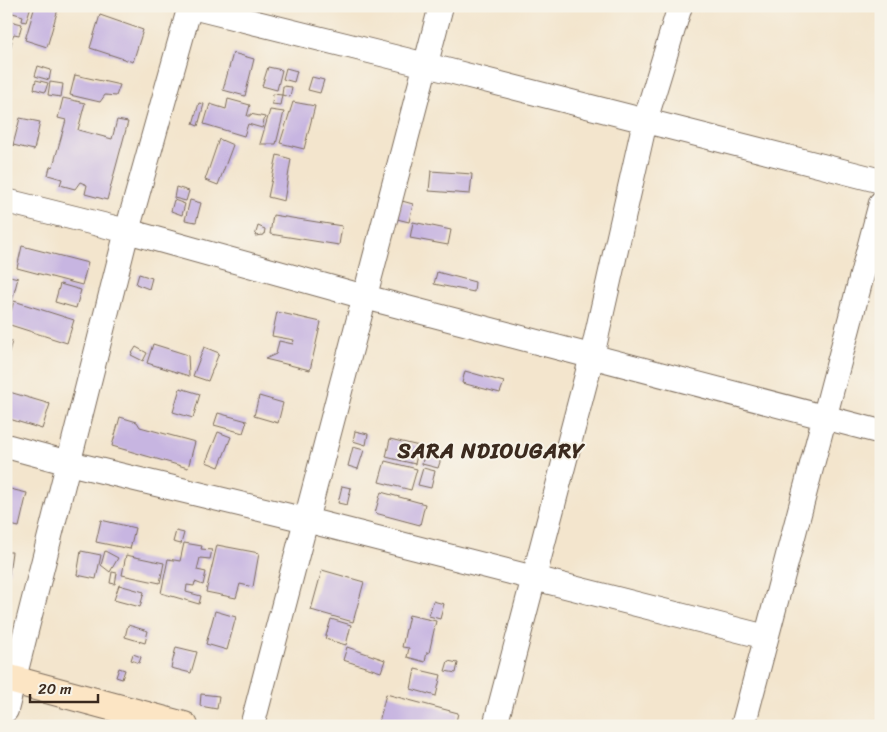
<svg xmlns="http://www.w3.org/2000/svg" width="887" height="732" viewBox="0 0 887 732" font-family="Sriracha,sans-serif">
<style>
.building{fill:#c7b5e1}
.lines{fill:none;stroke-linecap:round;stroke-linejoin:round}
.street-casing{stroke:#7b6b5b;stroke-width:26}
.secondary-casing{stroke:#7b6b5b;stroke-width:30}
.street{stroke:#fff;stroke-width:24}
.secondary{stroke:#fce5c4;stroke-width:28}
.labels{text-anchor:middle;stroke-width:4;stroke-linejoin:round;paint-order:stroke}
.district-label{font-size:21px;font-weight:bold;letter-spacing:1px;fill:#3b2a1e;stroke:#f7f3e8}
</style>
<rect width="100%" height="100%" fill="#f7f3e8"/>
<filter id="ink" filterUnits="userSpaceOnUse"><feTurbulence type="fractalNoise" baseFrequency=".02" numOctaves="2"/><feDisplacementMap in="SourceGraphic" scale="10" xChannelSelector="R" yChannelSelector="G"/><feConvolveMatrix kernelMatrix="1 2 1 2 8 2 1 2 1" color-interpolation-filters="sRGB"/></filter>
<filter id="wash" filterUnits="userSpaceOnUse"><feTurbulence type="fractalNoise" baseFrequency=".0096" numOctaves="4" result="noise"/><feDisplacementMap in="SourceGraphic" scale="20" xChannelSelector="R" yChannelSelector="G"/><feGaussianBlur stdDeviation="1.12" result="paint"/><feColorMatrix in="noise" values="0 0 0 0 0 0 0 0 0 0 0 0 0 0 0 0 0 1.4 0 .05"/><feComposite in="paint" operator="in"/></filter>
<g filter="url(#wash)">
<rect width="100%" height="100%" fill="#f3e5cd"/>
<g id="blocks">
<!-- building -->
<path class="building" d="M6,6H31L26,22L22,21L23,16L6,11Z
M35,6H50L58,9L47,47L25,40Z
M322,6H335L334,10Z
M100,15L143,30L133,62L90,48Z
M6,20L22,24L19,35L14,34L12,38L6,36Z
M6,40L12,41L7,66H6Z
M233,53L254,59L245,96L223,90Z
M38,66L51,70L49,80L35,76Z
M268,67L282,70L277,90L262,86Z
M286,68L297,71L294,82L283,79Z
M75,75L120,85L116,96L105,95L100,102L70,95Z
M312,77L324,80L320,93L308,90Z
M36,80L48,83L45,92L34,89Z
M50,82L63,84L61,97L48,95Z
M283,86L292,87L290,97L282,95Z
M273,94L282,95L280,105L272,104Z
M63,98L85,103L78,130L112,139L117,120L128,122L107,200L85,194L87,185L80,182L75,189L60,185L62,179L48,175L50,167L53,166L66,120L58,118Z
M228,99L250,105L247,116H250V114L265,117L262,128L248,124L244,136L204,124L210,104L226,109Z
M293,102L315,106L304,149L280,143Z
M199,103L204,104L198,126L193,124Z
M270,110L284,112L276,144H260Z
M20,118L40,122L34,150L13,145Z
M219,139L233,145L218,185L205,180Z
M277,155L291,159L284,201L268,197Z
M431,171L472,174L470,194L429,191Z
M176,187L189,191L186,201L174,198Z
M174,200L185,204L182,215L171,211Z
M190,200L201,203L196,222L185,220Z
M402,201L413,204L409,222L397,219Z
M273,215L342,226L339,245L270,234Z
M413,222L451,230L448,245L410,238Z
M258,226L265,229L264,235L255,236Z
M22,246L88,263L82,285L17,268Z
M437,272L475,282L474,292L434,284Z
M139,274L152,278L149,289L136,284Z
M6,275L18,278L8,316L6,315Z
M60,284L81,290L76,308L55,302Z
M14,301L74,320L67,343L7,324Z
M277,312L321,322L310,370L265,359L276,354L279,341L293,344L294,340L272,336Z
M6,340L12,341L7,359H6Z
M153,344L188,355L189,376L147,363Z
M136,347L147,353L143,361L131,355Z
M204,347L219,353L208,381L193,376Z
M465,371L504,382L500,393L462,383Z
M180,388L200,394L193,418L173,412Z
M6,391L50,404L42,429L6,418Z
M259,396L283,403L278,423L254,416Z
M218,413L247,421L243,433L214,425Z
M120,417L137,422L140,427L195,442L188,468L112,446Z
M355,431L368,434L366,445L353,441Z
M218,432L231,437L219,467L206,462Z
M390,439L419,446L415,464L386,457Z
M353,447L364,450L358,469L348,466Z
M424,455L441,459L438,468L422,464Z
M385,461L417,469L411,490L379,482Z
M423,468L435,471L431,488L418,485Z
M342,486L351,488L347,505L338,503Z
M6,488L27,493L19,527L6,524Z
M381,492L425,504L420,525L375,513Z
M101,520L135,528L130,549L96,542Z
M176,531L184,533L181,544L173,542Z
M184,543L202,546L201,549L212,550L210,559L200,558L197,570L206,572L203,585L195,582L194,586L187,585L186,592L201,596L199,604L161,593L168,559L180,561Z
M217,545L259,553L253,587L240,584L236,598L206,592Z
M81,551L101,555L96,579L77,575Z
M105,551L118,558L110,572L101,565Z
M6,552H12L9,574H6Z
M126,555L164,563L160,583L122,575Z
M322,570L364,582L353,622L311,610Z
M112,572L117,573L115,584L110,583Z
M119,585L144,592L140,607L114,600Z
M433,601L444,604L440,619L429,616Z
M215,611L236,617L227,650L206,644Z
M409,615L436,621L429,653L427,652L425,662L407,657L409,648L402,647Z
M331,619L351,625L346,645L325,639Z
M128,625L148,631L145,643L125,637Z
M176,647L197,652L191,673L171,668Z
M347,647L385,660L381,672L343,660Z
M133,654L141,657L139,663L131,660Z
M448,661L458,663L456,673L445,671Z
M119,668L125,670L122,679L116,677Z
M415,669L441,675L436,696L411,689Z
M201,694L219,696L217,709L200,706Z
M386,694L458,713L455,726H378Z"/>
</g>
</g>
<g filter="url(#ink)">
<use href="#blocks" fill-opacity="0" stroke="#7b6b5b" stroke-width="1"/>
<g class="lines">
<!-- street casing -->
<g class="street-casing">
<path id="street" d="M188,6L426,65L881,181
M6,201L127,231L365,297L881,432
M6,446L69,463L306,520L766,637
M6,710L127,231L190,6
M252,726L441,6
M495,726L592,356L645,121L680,6
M743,726L881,203"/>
</g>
<!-- secondary casing -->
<g class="secondary-casing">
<path id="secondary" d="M6,678L184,726"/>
</g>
<!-- street -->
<use href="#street" class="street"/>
<!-- secondary -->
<use href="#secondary" class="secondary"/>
</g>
</g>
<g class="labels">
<!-- district labels -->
<g class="district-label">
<text x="491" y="458">SARA NDIOUGARY</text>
</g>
</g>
<!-- margin -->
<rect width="887" height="732" fill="none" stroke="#f7f3e8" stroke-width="25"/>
<!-- scale -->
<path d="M30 694v8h68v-8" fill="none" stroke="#3b2a1e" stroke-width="2.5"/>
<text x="38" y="694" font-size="15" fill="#3b2a1e" stroke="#f7f3e8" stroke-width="4" paint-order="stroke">20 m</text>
</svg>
